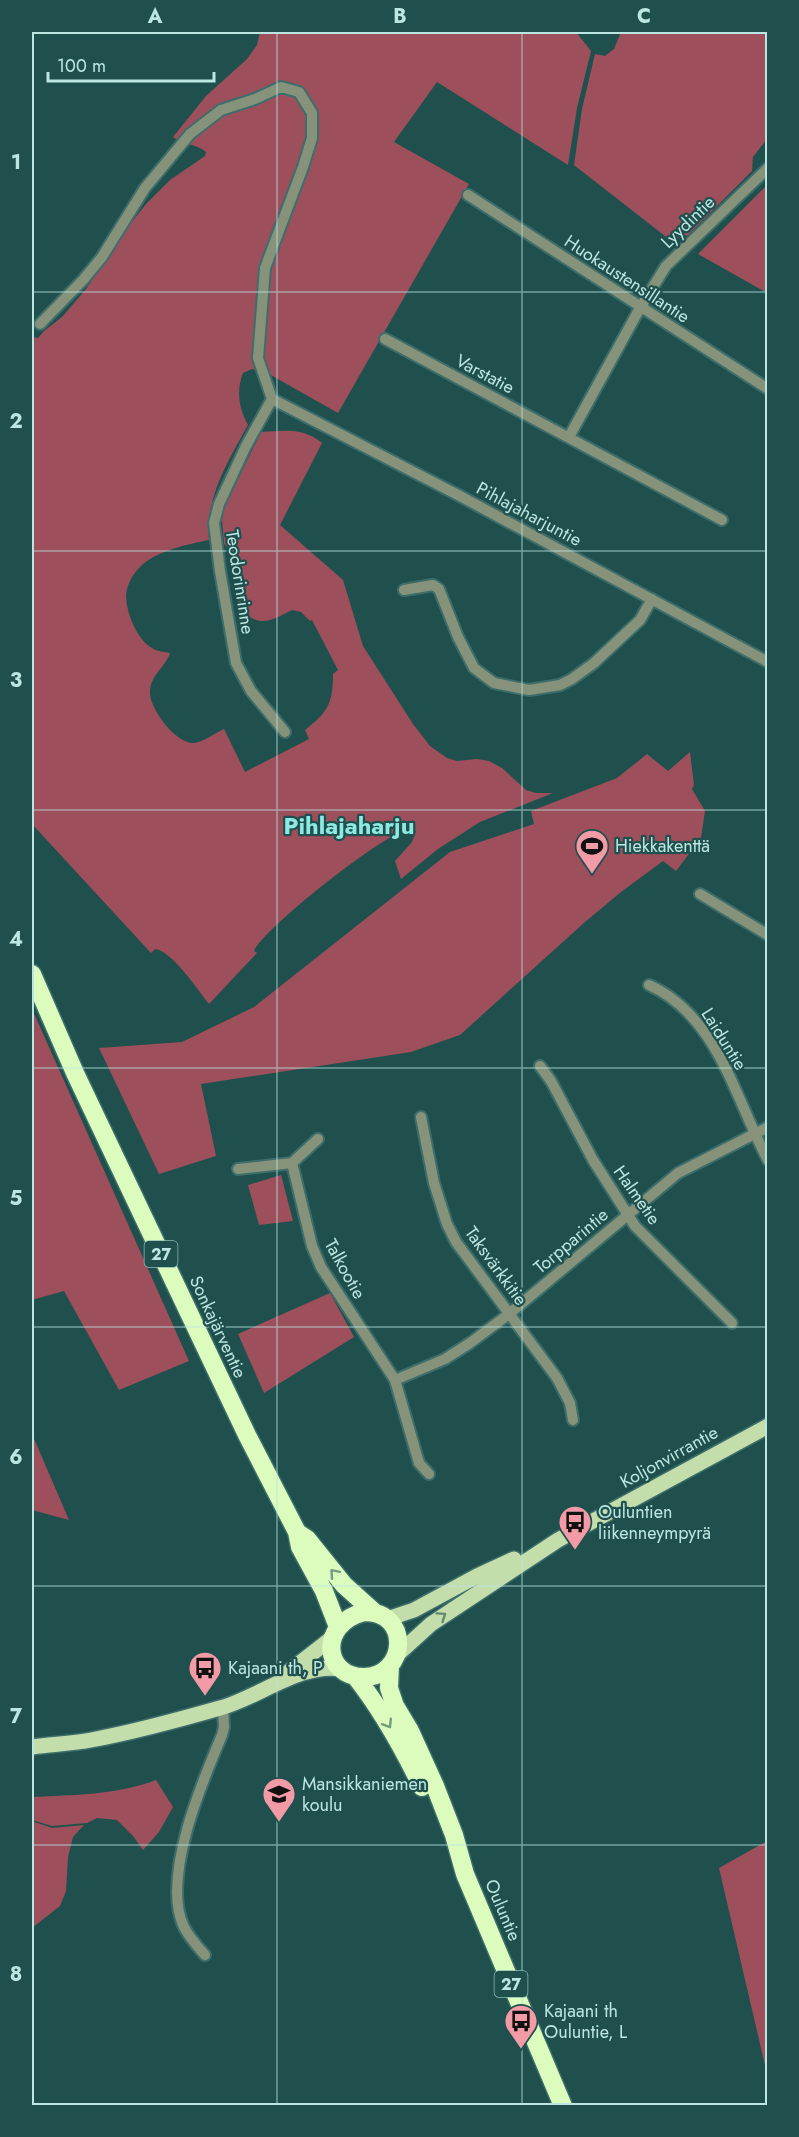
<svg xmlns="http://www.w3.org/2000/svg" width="799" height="2137" viewBox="0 0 799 2137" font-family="Jost,sans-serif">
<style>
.green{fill:#9d4f5c}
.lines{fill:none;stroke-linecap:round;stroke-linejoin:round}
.minor-casing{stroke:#3e6e6b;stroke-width:14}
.major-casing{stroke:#3e6e6b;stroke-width:18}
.highway-casing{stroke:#3e6e6b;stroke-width:21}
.minor{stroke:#86937a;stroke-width:10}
.major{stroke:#c4deab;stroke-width:15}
.highway{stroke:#dcfcbe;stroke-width:18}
.oneway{stroke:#749d80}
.oneway2{stroke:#618973}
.grid{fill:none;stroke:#bce6e2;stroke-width:1.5;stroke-opacity:0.55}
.labels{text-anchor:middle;stroke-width:4.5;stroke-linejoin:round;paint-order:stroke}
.shield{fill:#1f504d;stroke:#8db9b5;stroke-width:1.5}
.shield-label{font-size:16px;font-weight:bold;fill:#bce6e2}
.street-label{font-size:18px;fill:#bce6e2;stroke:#1f504d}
.poi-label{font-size:18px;fill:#bce6e2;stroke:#1f504d;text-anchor:start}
.district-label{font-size:24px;font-weight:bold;fill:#8fe9e3;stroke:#1f504d}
.neatline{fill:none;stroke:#bce6e2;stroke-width:2}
.grid-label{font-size:20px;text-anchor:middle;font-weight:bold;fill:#bce6e2}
</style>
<rect width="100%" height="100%" fill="#1f504d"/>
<!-- green -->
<path class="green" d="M260,32H576L591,51L577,108L568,165L437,82L394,142L469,184L338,413L269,374L252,369L243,373C236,391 239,409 248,425C228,461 205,498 209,540C189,544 155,551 140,567C133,574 127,584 126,595C126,612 137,640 152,648C156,651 164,652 170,653C165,668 149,676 150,694C151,710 176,744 194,743C203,742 215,733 224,729L245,772L309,739L305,730C328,712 333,703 333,674L338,670L312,620L310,621L301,612L292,610C276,618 262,628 246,614C242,610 238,604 237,598C236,589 244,580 242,570C240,559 232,551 224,544L222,519L225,506L261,432C285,431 302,427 322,443L280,525L343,580L363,646L413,724L430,746L447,758L457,761L477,759L489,761L502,768L526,790L536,793H553L480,822L438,849L401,879L395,861L412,842L416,831C413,831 410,830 407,830C383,834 263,929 254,951L257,953L209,1004C198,990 172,951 155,949L151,953L32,824V337L38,338L44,331L62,317L86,289L120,237L146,204L170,180L205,156L206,152C197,143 183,146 173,137L206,96L247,59L257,45Z
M621,32H767V139L753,157L752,171L688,235L670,240L574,165L582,109L595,54L605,56L614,49Z
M767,186H768L767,293L698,254L765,187Z
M690,752L694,785L692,789L705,811L701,838L676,871L663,861L621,892L585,922L460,1035L411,1052L201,1084L216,1156L159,1174L99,1048L182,1042L254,1007L450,852L534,824L531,811L617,778L647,754L668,771Z
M32,1009L189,1361L119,1390L64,1291L32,1300Z
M281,1175L293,1221L259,1225L248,1185Z
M330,1293L354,1337L264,1393L238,1334Z
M32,1434L69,1520L32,1510Z
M156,1780L173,1807L159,1832L143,1850L133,1836L117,1820L97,1818L87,1823L52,1826L32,1820V1797C73,1795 116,1795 156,1780Z
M32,1821L52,1828L84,1825L73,1837L68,1857L66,1891L60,1906L32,1928Z
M767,1841V2074L719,1868Z"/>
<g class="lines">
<!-- minor casing -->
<g class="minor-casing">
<path id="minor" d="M468,195L768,389
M40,324L83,280L102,257L145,188L190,134L221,110L255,99L281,87L299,92L312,113V138L303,167L265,268L258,358L272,399
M385,339L722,520
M272,399L460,496L768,662
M272,399L246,446L219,504L214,523L220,571L236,663L251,691L285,732
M569,437L640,308L666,266L768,168
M404,590L433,585L439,589L458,637L474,668L494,683L529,690L560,685L572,679L594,663L640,620L652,599
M700,894L768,935
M649,985C718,1016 735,1099 768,1160
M540,1066L551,1081L593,1160L635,1226L732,1323
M421,1117L434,1183L447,1224L456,1242L557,1378L570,1403L573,1420
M292,1163L312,1246L321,1267L395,1380L419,1463L429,1474
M238,1169L292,1163L318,1139
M395,1380L445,1359L470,1343L509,1314L678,1173L768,1127
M205,1955C197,1946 188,1936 183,1925C162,1876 202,1782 222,1735L224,1727L223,1707"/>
</g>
<!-- major casing -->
<g class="major-casing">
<path id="major" d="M387,1619L414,1610L477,1576L514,1559
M398,1654L431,1624L558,1540L768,1426
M282,1677L332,1638
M32,1747C51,1744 71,1744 91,1740C134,1732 178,1720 220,1708C258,1698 301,1662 341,1669"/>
</g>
<!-- highway casing -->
<g class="highway-casing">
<path id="highway" d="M32,974L75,1073L247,1435L297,1532L300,1547L324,1591L338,1627
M298,1533L307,1539L344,1585L374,1612
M364,1612C411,1611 408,1676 364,1677C323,1677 318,1624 364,1612Z
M390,1665L389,1688L395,1706L410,1731L435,1786L454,1835L465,1874L563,2106
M355,1676C382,1710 403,1748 422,1787"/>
</g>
<!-- minor -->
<use href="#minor" class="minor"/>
<!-- major -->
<use href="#major" class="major"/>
<!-- highway -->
<use href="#highway" class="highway"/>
</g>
<!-- one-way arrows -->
<defs><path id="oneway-chevron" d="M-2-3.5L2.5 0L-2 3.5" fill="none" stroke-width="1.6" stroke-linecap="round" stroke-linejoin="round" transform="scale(1.5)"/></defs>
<g class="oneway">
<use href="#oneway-chevron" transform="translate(334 1573) rotate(-131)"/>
<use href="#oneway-chevron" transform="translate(388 1724) rotate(58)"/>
</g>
<use class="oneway2" href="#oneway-chevron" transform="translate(442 1616) rotate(-35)"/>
<!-- grid -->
<path class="grid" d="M277,32V2106M522,32V2106M32,292H768M32,551H768M32,810H768M32,1068H768M32,1327H768M32,1586H768M32,1845H768"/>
<!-- icons -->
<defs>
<g id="stadium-pin" transform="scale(1.725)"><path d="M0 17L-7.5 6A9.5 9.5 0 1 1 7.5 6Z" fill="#f39aa7" stroke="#1f504d"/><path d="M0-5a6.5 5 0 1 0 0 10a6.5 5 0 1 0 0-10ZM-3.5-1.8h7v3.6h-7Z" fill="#111"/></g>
<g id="bus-pin" transform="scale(1.725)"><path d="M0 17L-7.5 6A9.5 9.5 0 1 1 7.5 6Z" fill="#f39aa7" stroke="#1f504d"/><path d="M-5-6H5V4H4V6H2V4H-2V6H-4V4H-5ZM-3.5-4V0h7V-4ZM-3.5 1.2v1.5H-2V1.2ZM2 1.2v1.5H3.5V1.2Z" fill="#111"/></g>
<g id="school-pin" transform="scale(1.725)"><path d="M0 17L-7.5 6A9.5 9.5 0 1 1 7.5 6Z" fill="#f39aa7" stroke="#1f504d"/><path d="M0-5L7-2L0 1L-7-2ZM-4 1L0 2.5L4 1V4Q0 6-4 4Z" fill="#111"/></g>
</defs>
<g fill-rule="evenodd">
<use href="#stadium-pin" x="592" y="846"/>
<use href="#bus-pin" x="575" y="1522"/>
<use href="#bus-pin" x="205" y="1668"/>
<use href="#school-pin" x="279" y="1794"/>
<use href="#bus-pin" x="521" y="2021"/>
</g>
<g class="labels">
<!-- shield labels -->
<g class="shield">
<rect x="144.5" y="1241" width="33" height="26" rx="4.5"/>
<rect x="494.5" y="1971" width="33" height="26" rx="4.5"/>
</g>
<g class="shield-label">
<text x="161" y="1260">27</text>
<text x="511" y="1990">27</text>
</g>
<!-- street labels -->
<g class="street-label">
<text transform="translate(688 222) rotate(-44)" y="6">Lyydintie</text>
<text transform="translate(627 279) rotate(33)" y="6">Huokaustensillantie</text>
<text transform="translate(485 374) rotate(28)" y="6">Varstatie</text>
<text transform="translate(529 514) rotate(28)" y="6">Pihlajaharjuntie</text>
<text transform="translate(240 582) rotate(81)" y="6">Teodorinrinne</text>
<text transform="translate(724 1039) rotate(58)" y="6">Laiduntie</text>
<text transform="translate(637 1195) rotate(55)" y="6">Halmetie</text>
<text transform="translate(571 1241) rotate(-40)" y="6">Torpparintie</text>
<text transform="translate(496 1266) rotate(54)" y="6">Taksvärkkitie</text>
<text transform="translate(345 1269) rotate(61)" y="6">Talkootie</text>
<text transform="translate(218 1327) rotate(65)" y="6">Sonkajärventie</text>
<text transform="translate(669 1457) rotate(-29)" y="6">Koljonvirrantie</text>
<text transform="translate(503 1910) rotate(67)" y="6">Ouluntie</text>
</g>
<!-- poi labels -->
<g class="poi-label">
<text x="615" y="852">Hiekkakenttä</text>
<text x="598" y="1518">Ouluntien<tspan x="598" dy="21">liikenneympyrä</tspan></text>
<text x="228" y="1674">Kajaani th, P</text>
<text x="302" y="1790">Mansikkaniemen<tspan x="302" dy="21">koulu</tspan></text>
<text x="544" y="2017">Kajaani th<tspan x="544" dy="21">Ouluntie, L</tspan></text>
</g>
<!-- district labels -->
<g class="district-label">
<text x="349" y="834">Pihlajaharju</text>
</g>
</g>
<!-- border -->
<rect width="799" height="2137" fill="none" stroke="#1f504d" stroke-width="66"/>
<!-- scale -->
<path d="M48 72v9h166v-9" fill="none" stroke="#bce6e2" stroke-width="3"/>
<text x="57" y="72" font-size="18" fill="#bce6e2" stroke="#1f504d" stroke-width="4.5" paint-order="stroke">100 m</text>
<rect x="33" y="33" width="733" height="2071" class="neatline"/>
<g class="grid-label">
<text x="155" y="23">A</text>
<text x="400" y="23">B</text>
<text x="644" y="23">C</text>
<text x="16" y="169">1</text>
<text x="16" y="428">2</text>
<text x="16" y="687">3</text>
<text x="16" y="946">4</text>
<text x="16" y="1205">5</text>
<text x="16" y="1464">6</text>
<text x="16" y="1723">7</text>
<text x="16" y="1981">8</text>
</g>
</svg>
